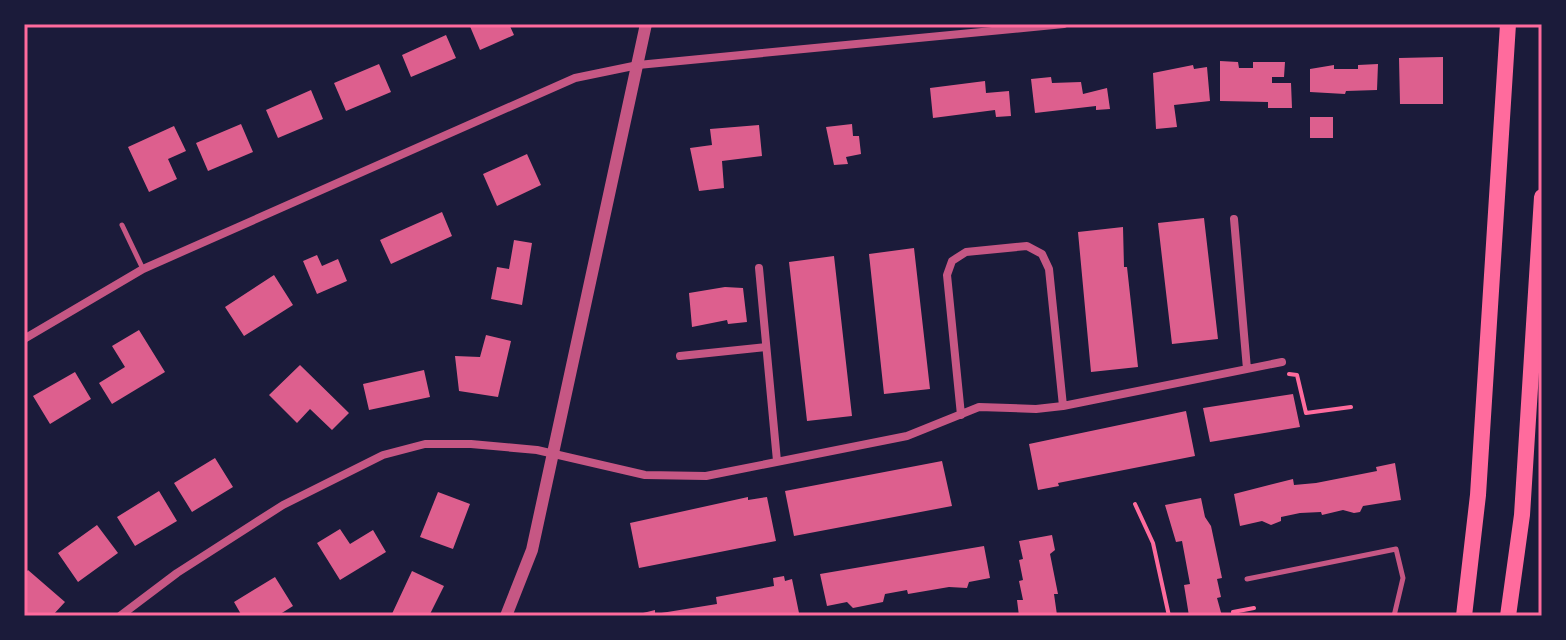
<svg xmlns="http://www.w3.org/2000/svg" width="1566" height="640" viewBox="0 0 1566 640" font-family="Rubik,sans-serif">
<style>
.building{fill:#dd5f8e}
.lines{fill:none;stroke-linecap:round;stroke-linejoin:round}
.path{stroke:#ff6b9d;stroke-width:4}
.service{stroke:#c65784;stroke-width:5}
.minor{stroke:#c65784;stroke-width:8}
.tertiary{stroke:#c65784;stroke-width:12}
.trunk{stroke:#ff6b9d;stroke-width:16}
.neatline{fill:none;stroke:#ff6b9d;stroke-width:3}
</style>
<rect width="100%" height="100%" fill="#1b1b3a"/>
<!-- building -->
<path class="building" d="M469,24H509L514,35L480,50Z
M446,35L456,58L411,77L402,55Z
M1443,57V104H1400L1399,58Z
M1220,61L1238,62L1239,68H1253V62H1285L1284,77H1272V83H1291L1292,108H1268V102L1220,101Z
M379,64L391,92L346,111L334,83Z
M1378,64L1377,90L1346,91L1345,94L1310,92V69L1334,65V69H1358V65Z
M1193,65L1194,69L1207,67L1210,101L1174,105L1177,127L1156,129L1153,73Z
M1051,77L1052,83L1081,82L1083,94L1107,88L1110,109L1096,110V106L1035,113L1031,79Z
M985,81L986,93L1009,91L1011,116L996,117L995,110L933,118L930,88Z
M311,90L323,119L278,138L266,110Z
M1310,117H1333V138H1310Z
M241,124L253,152L208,171L196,143Z
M852,124L853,136H859L861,154L846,157L848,164L834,165L826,127Z
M759,125L762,156L722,161L724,188L699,191L690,148L712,145L710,129Z
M174,126L186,151L168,159L177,179L149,192L128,147Z
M527,154L541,185L497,206L483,174Z
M442,212L452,236L391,264L380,240Z
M1204,218L1218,339L1172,344L1158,223Z
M1123,227L1124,267H1127L1138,367L1091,372L1078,232Z
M514,240L532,243L522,305L491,299L497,267L509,269Z
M914,248L930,389L884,394L869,254Z
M317,255L322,266L338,259L347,281L317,294L303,261Z
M834,256L852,416L807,421L789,262Z
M274,275L293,305L244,336L225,307Z
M725,287L743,288L747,322L728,324L727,320L692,327L689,293Z
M139,330L165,372L112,404L99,383L125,367L112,346Z
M486,335L511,341L498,397L459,391L455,356L480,357Z
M300,365L349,413L332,430L310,409L297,423L269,395Z
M424,370L430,397L369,410L363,384Z
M75,372L91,399L50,424L33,396Z
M1293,394L1300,427L1210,442L1203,408Z
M1186,411L1195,456L1058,483L1059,486L1038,490L1029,444Z
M215,458L233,487L192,512L174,483Z
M942,461L952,506L794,536L785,491Z
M1395,463L1401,500L1363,506L1360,512L1354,513L1343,510L1322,515L1321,512L1300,513L1281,517V521L1271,525L1262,521L1240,526L1234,494L1293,479L1294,485L1316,483L1377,471L1376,467Z
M159,491L177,521L135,546L117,517Z
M438,492L470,504L453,549L420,537Z
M748,497V500L767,497L776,541L639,568L630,523Z
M1201,498L1205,517L1211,526L1222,578L1217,579L1221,597L1217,598L1222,616H1189L1184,585L1190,584L1182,541L1176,542L1165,505Z
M97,525L118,553L78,582L58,553Z
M340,529L350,544L373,530L386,552L340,580L317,543Z
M1052,535L1055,550L1050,554L1058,594H1054L1057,615L1019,616L1017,600H1023L1019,581L1023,580L1019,560L1023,559L1019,541Z
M984,546L990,578L969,582L967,588L949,587L908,594L907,590L885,594L883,602L853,608L847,602L827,606L820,574Z
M28,570L65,602L52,616H28L24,612V575Z
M412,571L444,586L429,616H391Z
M784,576L785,581L792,579L799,613L631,616L655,610V614L717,604L716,597L774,586L773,578Z
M275,577L293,606L277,616H242L234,602Z"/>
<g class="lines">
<!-- path -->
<path class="path" d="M1289,374L1297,375L1306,413L1351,407
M1135,504L1153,543L1169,616
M1234,616L1233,612L1254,608"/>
<!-- service -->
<path class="service" d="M122,225L143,269
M1247,579L1396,549L1403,578L1394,616"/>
<!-- minor -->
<path class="minor" d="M1234,219L1247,369
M759,268L777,461
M24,339L143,269L575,78L638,65L1064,24
M680,356L766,347
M961,415L947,275L952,261L966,252L1027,246L1042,254L1049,269L1063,406
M120,616L177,573L283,505L383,455L425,444H471L537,450L645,475L706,476L907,436L979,407L1036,409L1063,406L1282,362"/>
<!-- tertiary -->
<path class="tertiary" d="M506,616L532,550L646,24"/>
<!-- trunk -->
<path class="trunk" d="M1464,616L1478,495L1508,24
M1508,616L1522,515L1542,197"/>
</g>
<!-- border -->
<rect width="1566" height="640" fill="none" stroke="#1b1b3a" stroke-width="52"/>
<rect x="26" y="26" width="1514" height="588" class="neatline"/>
</svg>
